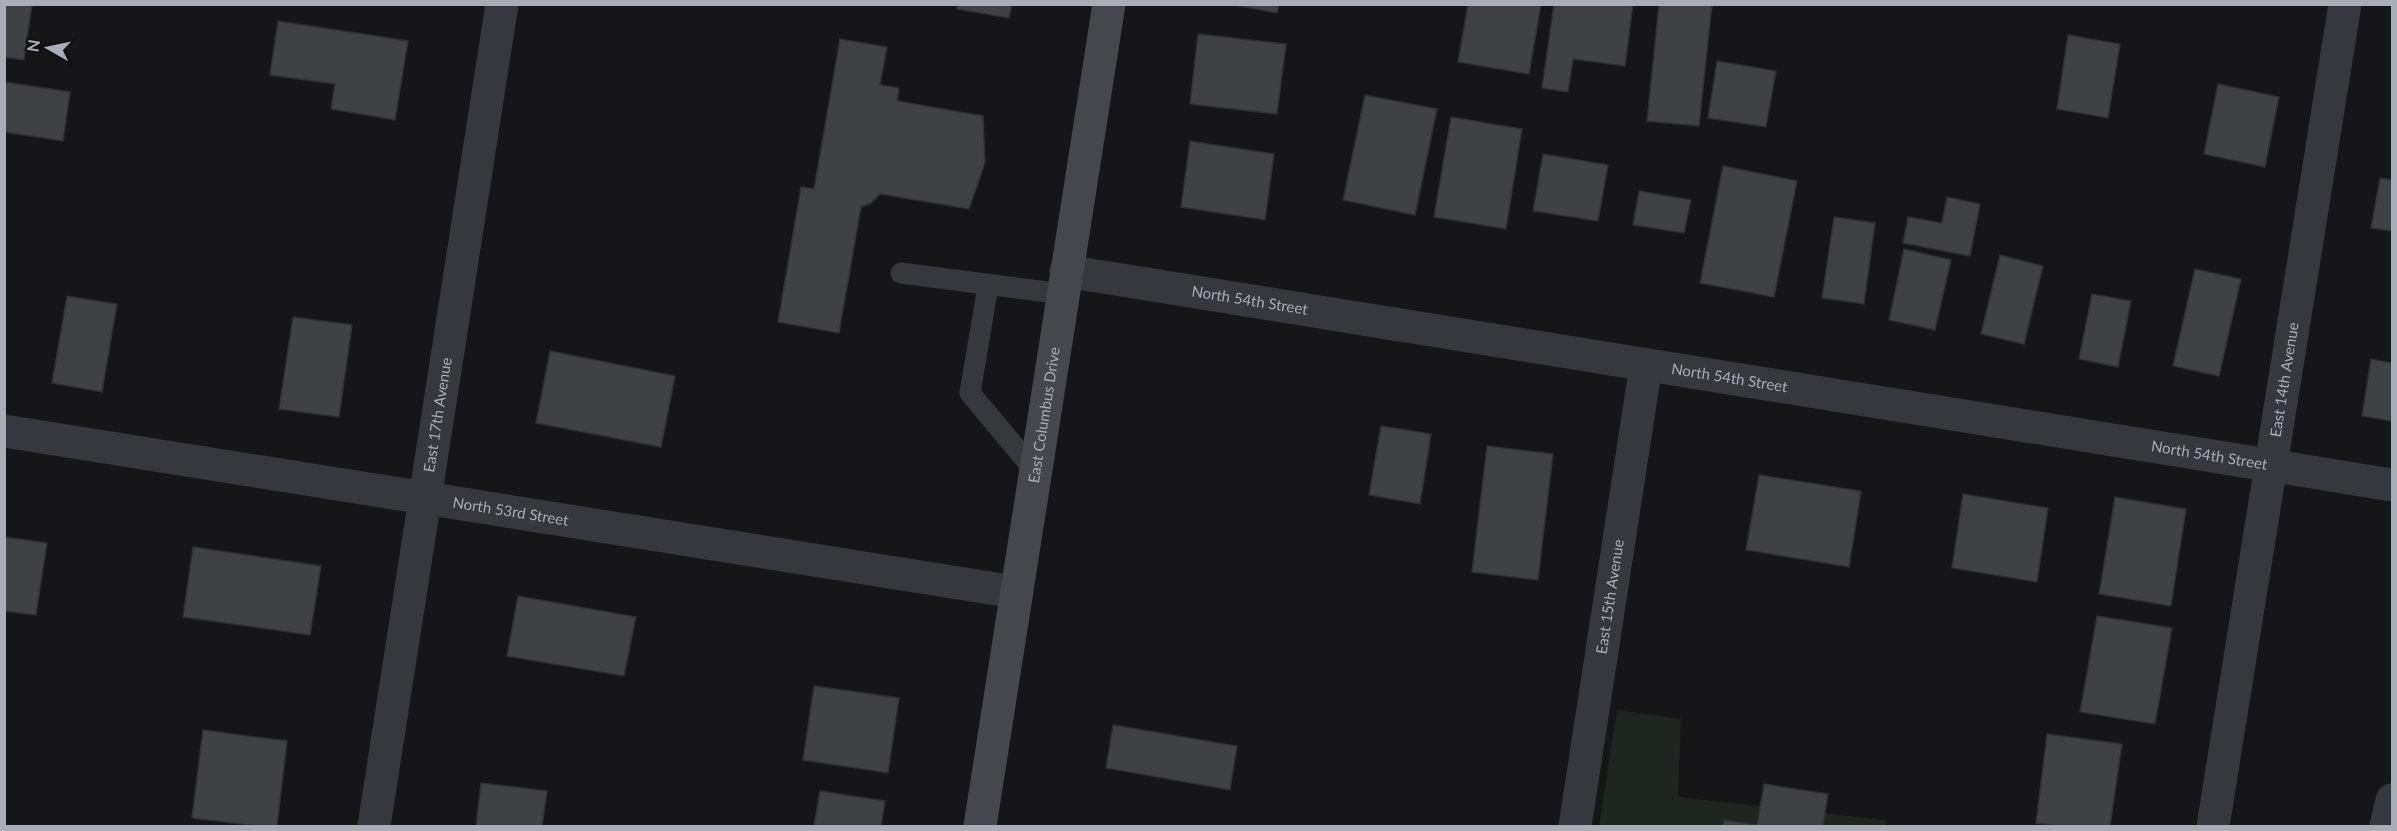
<svg xmlns="http://www.w3.org/2000/svg" width="2397" height="831" viewBox="0 0 2397 831" font-family="Lato,sans-serif">
<style>
.green{fill:#1e261f}
.building{fill:#404145;stroke:#303034;stroke-width:1.5}
.lines{fill:none;stroke-linecap:round;stroke-linejoin:round}
.lane{stroke:#37383d;stroke-width:21}
.street{stroke:#37383d;stroke-width:33}
.secondary{stroke:#45474d;stroke-width:33}
.labels{text-anchor:middle;stroke-width:5;stroke-linejoin:round;paint-order:stroke}
.street-label{font-size:15px;fill:#a8adb8;stroke:#111113}
</style>
<rect width="100%" height="100%" fill="#161618"/>
<!-- green -->
<path class="green" d="M1617,710L1681,719L1678,797L1886,820L1885,826H1599Z"/>
<!-- building -->
<path class="building" d="M4,4H32L24,60L4,57Z
M958,4H1012L1009,18L957,9Z
M1229,4H1279L1277,13Z
M1468,4H1541L1529,74L1458,62Z
M1554,4H1633L1625,66L1573,59L1568,92L1542,88Z
M1659,4H1712L1699,126L1647,121Z
M278,21L408,41L395,120L331,109L335,84L270,75Z
M1198,34L1286,44L1277,114L1190,104Z
M2068,35L2120,44L2108,118L2057,109Z
M840,39L887,47L880,85L899,88L897,101L983,116L985,163L969,209L880,194L871,203L861,207L839,333L778,322L801,187L814,189Z
M1717,61L1776,71L1766,127L1708,118Z
M4,82L70,92L63,141L4,132Z
M2218,84L2279,97L2265,167L2204,154Z
M1365,95L1437,109L1415,215L1343,200Z
M1451,117L1522,129L1506,229L1434,217Z
M1190,141L1274,154L1265,220L1181,207Z
M1543,154L1608,165L1598,221L1533,211Z
M1723,166L1797,181L1774,297L1700,283Z
M2380,178L2392,180V231L2371,228Z
M1639,191L1691,200L1684,233L1633,225Z
M1947,197L1980,204L1970,256L1903,243L1908,217L1942,223Z
M1834,217L1875,223L1864,304L1822,298Z
M1904,249L1951,260L1935,330L1889,320Z
M2000,255L2043,266L2024,344L1981,334Z
M2195,269L2241,279L2219,376L2173,366Z
M2092,294L2131,301L2118,367L2079,359Z
M67,296L117,304L102,392L52,383Z
M293,317L352,325L339,417L279,409Z
M550,351L675,376L661,447L536,423Z
M2371,359L2392,363V421L2362,416Z
M1381,426L1431,434L1420,504L1369,495Z
M1487,446L1553,454L1538,580L1472,572Z
M1759,475L1861,491L1849,567L1746,550Z
M1963,494L2048,508L2037,582L1952,568Z
M2115,497L2186,509L2171,606L2099,594Z
M4,537L47,543L36,615L4,611Z
M193,547L321,566L310,635L183,617Z
M518,596L636,617L624,676L507,656Z
M2097,616L2172,628L2155,724L2080,712Z
M814,686L899,698L888,773L803,760Z
M1113,725L1237,746L1230,790L1106,768Z
M203,730L287,741L277,826H258L192,818Z
M2047,734L2122,744L2110,826H2059L2036,823Z
M481,783L547,791L542,826H476Z
M1764,784L1828,794L1823,826H1723L1724,820L1757,825Z
M820,791L885,801L881,826H814Z"/>
<g class="lines">
<!-- lane -->
<path class="lane" d="M901,273L1063,294
M988,286L970,393L1035,471"/>
<!-- street -->
<g class="street">
<path id="s1" d="M1066,271L2392,485"/>
<path id="s2" d="M4,431L1015,592"/>
<path id="s3" d="M374,826L502,4"/>
<path id="s4" d="M1575,826L1646,365"/>
<path id="s5" d="M2213,826L2345,4"/>
<path d="M2386,826L2392,800"/>
</g>
<!-- secondary -->
<path class="secondary" id="s6" d="M980,826L1109,4"/>
</g>
<g class="labels">
<!-- street labels -->
<g class="street-label">
<text dy="5" stroke="none"><textPath href="#s1" startOffset="186">North 54th Street</textPath></text>
<text dy="5" stroke="none"><textPath href="#s1" startOffset="672">North 54th Street</textPath></text>
<text dy="5" stroke="none"><textPath href="#s5" startOffset="452">East 14th Avenue</textPath></text>
<text dy="5" stroke="none"><textPath href="#s6" startOffset="416">East Columbus Drive</textPath></text>
<text dy="5" stroke="none"><textPath href="#s3" startOffset="416">East 17th Avenue</textPath></text>
<text dy="5" stroke="none"><textPath href="#s1" startOffset="1158">North 54th Street</textPath></text>
<text dy="5" stroke="none"><textPath href="#s2" startOffset="513">North 53rd Street</textPath></text>
<text dy="5" stroke="none"><textPath href="#s4" startOffset="232">East 15th Avenue</textPath></text>
</g>
</g>
<!-- border -->
<rect width="2397" height="831" fill="none" stroke="#a8adb8" stroke-width="12"/>
<!-- north arrow -->
<g transform="translate(48 48) rotate(279)" stroke="#111113" stroke-width="4.5" paint-order="stroke">
<path d="M0-4.5L10 22L0 15L-10 22Z" fill="#a8adb8"/>
<text y="-9" font-size="16" font-weight="bold" text-anchor="middle" fill="#a8adb8">N</text>
</g>
</svg>
